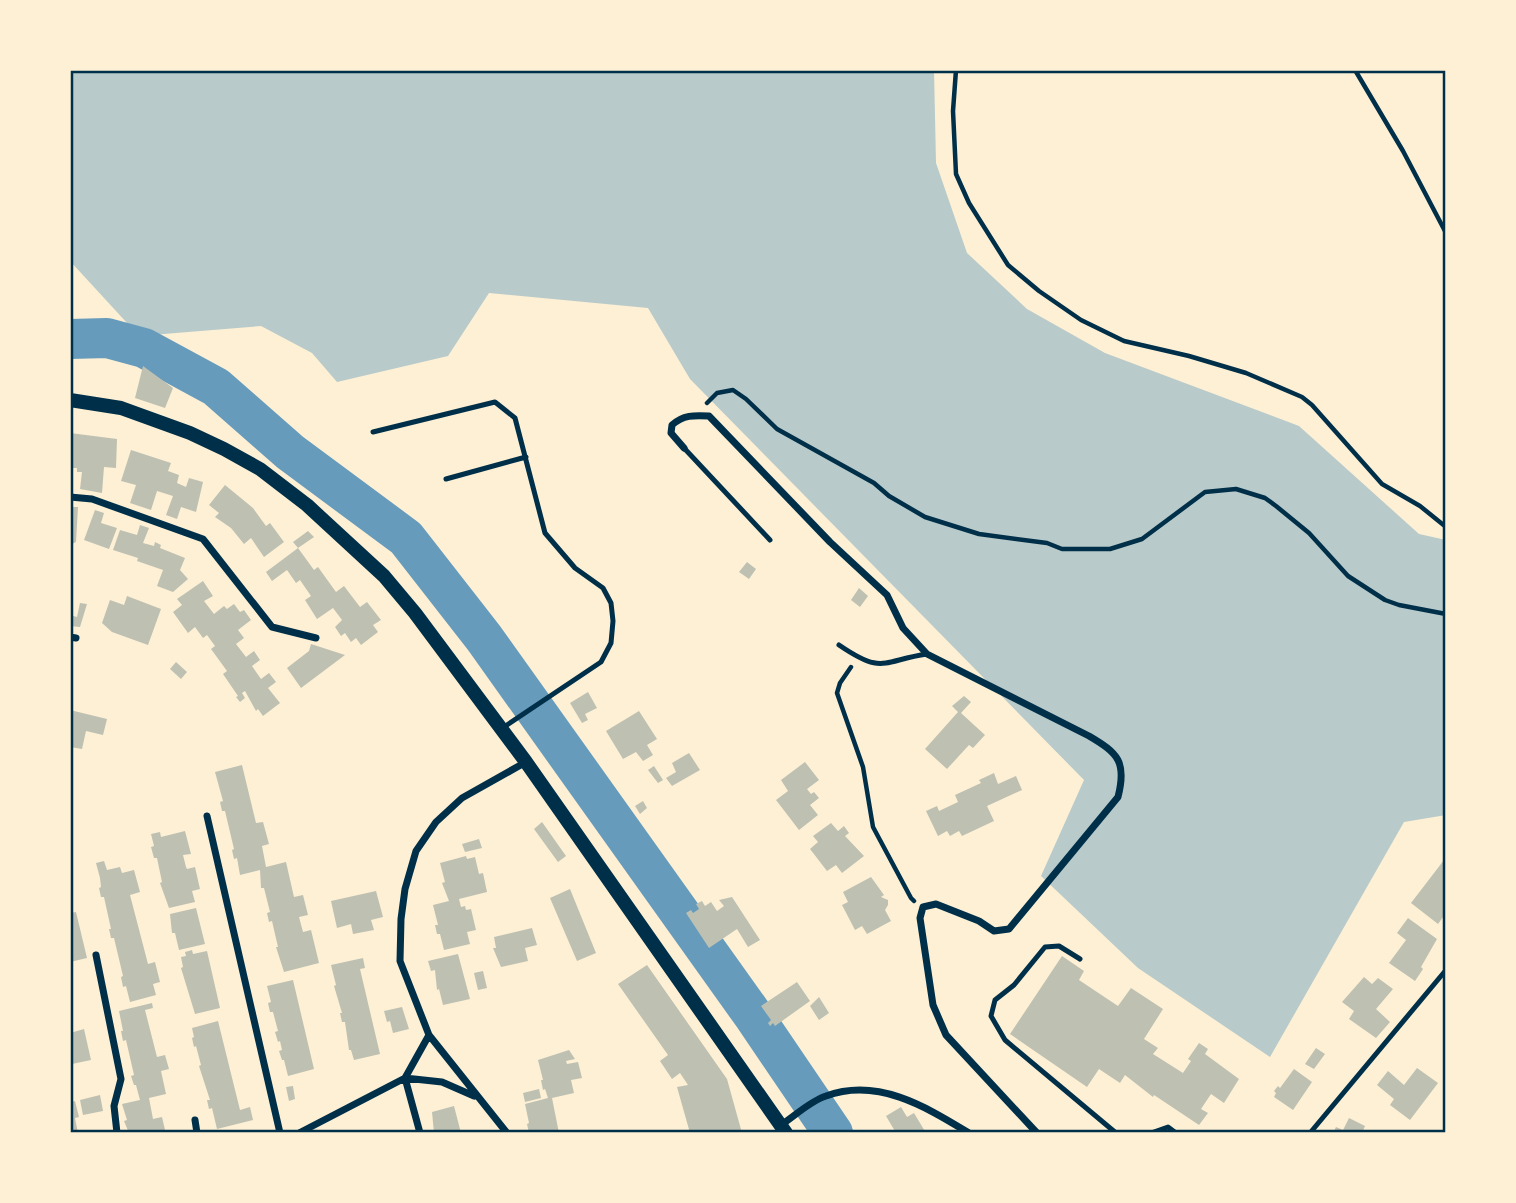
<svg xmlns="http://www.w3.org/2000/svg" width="1516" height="1203" viewBox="0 0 1516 1203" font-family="'Titillium Web',sans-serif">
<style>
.green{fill:#b9caca}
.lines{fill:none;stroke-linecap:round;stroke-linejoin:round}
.river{stroke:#669bbc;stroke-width:40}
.building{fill:#bec0b2}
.path{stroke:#003049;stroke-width:4.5}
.service{stroke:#003049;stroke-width:5}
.minor{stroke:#003049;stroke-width:7}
.secondary{stroke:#003049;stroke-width:14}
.neatline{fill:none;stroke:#003049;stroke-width:2.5}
</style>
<rect width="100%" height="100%" fill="#fdf0d5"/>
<!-- green -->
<path class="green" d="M70,70H934L936,163L967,253L1027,309L1105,353L1299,426L1419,534L1446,540V815L1404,822L1270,1057L1138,968L1041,876L1084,780L690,379L648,308L489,293L448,356L337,382L312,353L261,326L139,336L70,261Z"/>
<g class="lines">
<!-- river -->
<path class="river" d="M70,339L107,338L144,348L216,387L290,452L406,538L484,638L755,1018L833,1133"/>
</g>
<!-- building -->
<path class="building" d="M143,366L173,388L165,408L135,398Z
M70,433L117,439L116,468L104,467L102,493L80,489L82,472H77V468H70Z
M131,450L171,463L168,471L179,475L177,483L186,487L189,478L203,482L196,512L181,507L177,519L166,515L173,496L157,491L151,510L130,503L136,485L121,481Z
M225,485L253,508L266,526L270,523L284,542L264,557L251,538L244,544L231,528L215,517L219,513L209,505Z
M70,507H78L76,542L70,545Z
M95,510L104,513L101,523L117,528L109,549L84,540Z
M140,525L149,528L143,543L154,546L155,542L161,545L160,548L185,558L180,570L188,579L173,592L157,586L163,570L137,561L138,558L113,550L120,530L137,535Z
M308,531L314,537L298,548L293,542Z
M298,548L314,570L318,567L336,592L344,586L360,607L367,602L381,620L373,625L378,632L361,645L356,638L351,642L345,633L341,636L335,627L342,620L333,608L317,619L305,600L311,596L300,580L296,583L287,570L272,581L266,572Z
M747,562L756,569L749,579L739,572Z
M203,581L213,596L204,601L214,614L224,606L227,609L234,604L240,612L244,610L251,620L238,630L244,638L236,644L246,657L254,651L260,660L252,666L261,679L269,673L276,682L268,688L280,703L263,716L258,709L256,711L245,691L242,693L245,698L240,702L236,697L238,696L223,674L227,671L211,649L215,646L207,635L203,638L195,627L188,633L173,612L182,605L177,599Z
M859,588L868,596L860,607L851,600Z
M127,596L161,609L148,645L112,632L102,623L110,600L124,605Z
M80,603L87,604L80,627L70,626V615L77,617Z
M311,644L345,655L301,688L287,668L309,651Z
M176,662L187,672L181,679L170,669Z
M588,692L597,708L585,714L588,720L582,723L570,703Z
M964,696L971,702L961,713L985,735L973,748L969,745L947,769L925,749L958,712L952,706Z
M70,710L107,719L103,735L86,731L82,749L70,747Z
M639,711L657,739L647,745L653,755L643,761L636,752L623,759L606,731Z
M689,753L700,770L672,786L666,778L676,772L672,763Z
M805,762L819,780L807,789L811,794L814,792L819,798L810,805L818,815L799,830L776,800L788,791L781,780Z
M242,765L256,823L263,822L269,844L262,846L266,867L286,862L294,897L303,895L308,915L299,917L303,932L311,930L319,963L284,972L276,947H278L272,921L269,922L267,913L270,912L264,888H261L260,870L240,875L237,858L234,859L232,850L234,849L225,811H222L220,802L223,801L215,772Z
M654,766L663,780L658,783L648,770Z
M994,773L998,784L1016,776L1022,790L987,806L994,821L962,836L959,831L950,836L947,831L938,836L926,811L937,806L939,811L958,802L955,795L981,783L979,780Z
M643,801L647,808L640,814L635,806Z
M542,822L566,856L558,862L534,829Z
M831,823L838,831L844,826L849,833L845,836L864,856L842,873L836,865L827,871L810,849L818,842L813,836Z
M185,831L191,854L183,855L186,867L187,869L195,867L200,889L192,891L195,902L169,908L160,883L162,882L157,858H154L151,847L154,846L151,834L160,832L161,837Z
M479,839L482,848L465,852L462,844Z
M466,856L467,859L475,857L479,874L483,873L487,892L459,899L461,907L465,906L466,910L471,909L476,930L467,932L470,944L444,950L440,934H437L435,925H438L433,905L449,901L442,883L445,882L440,863Z
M1444,860L1446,913L1438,924L1411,903Z
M104,861L107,870L120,867L122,873L134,870L140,892L130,895L148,964L155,962L160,982L153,984L156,995L130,1002L126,986L123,987L121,977L123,976L114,938H111L109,929H111L104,897H101L99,888L101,887L100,878L96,863Z
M871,877L884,895L881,897L888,900V905L885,910L891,921L867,934L862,926L855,930L842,905L848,902L843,892Z
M570,889L596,953L577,961L550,898Z
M376,891L383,917L371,920L374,930L353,934L351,924L337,928L331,901Z
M732,897L760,940L748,947L737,929L709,948L686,913L691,910L693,913L699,909L696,904L702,901L705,906L711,902L717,911L724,906L719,900Z
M196,908L205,944L179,950L175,933H172L170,914Z
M76,912L87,958L70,962V913Z
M1408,918L1437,939L1421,967L1423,969L1415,981L1389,963L1406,940L1397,933Z
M532,928L537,945L525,948L528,961L501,967L493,948H496L494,937Z
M192,950L193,954L207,951L220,1008L195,1014L181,968L183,967L181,957L186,956L185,952Z
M458,954L470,999L443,1005L439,989L437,990L435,970L431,971L428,961Z
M1062,956L1084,971L1079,980L1118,1006L1131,988L1163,1009L1144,1039L1158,1048L1153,1054L1183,1073L1191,1061L1188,1059L1199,1043L1208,1049L1205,1054L1239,1079L1224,1103L1211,1094L1201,1109L1208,1113L1199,1125L1154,1095L1153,1097L1125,1075L1120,1083L1099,1069L1087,1087L1010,1034Z
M363,958L365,968L360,969L380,1054L354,1060L351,1050H349L345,1022H342L340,1013H342L334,986L336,985L331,965Z
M647,965L727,1079L742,1133H690L677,1087L688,1085L680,1073L672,1079L660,1061L668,1055L618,984Z
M483,971L487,988L478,990L474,973Z
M1364,977L1372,984L1378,978L1393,989L1376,1009L1390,1022L1376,1038L1349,1019L1354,1011L1342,1002Z
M293,980L314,1069L288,1076L284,1060H282L279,1051L282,1050L280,1041L278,1042L275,1032L278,1031L273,1012H270L268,1003L271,1002L267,986Z
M797,982L810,1001L775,1026L773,1023L770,1026L768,1023L771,1020L761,1006Z
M819,997L829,1013L819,1020L810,1006Z
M152,1003L153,1008L145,1010L157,1057L165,1055L169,1069L161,1071L166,1094L149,1098L153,1119L162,1117L165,1130L157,1133H129L124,1121L127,1120L122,1104L140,1100L136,1085H134L131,1076L134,1075L126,1040L123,1041L121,1031H123L119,1011Z
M402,1007L409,1029L393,1033L390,1021L387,1022L384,1011Z
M218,1021L240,1110L250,1107L253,1120L217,1129L212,1108L209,1109L207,1100H210L199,1066L201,1065L196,1046L194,1047L192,1038L194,1037L192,1028Z
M84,1029L91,1060L72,1064L70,1033Z
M1316,1048L1325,1054L1314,1069L1305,1064Z
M569,1050L575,1059L566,1061L567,1064L578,1062L582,1078L571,1080L574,1093L552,1098L559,1133H529L527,1124L529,1123L525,1104L548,1098L545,1089L543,1090L541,1080H543L538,1060Z
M1417,1068L1438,1083L1410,1120L1390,1105L1394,1099L1377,1085L1388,1071L1404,1085Z
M1294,1069L1312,1082L1293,1110L1274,1097L1276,1093L1274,1091L1278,1086L1280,1088Z
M293,1086L295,1099L289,1101L286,1087Z
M539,1089L541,1098L525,1102L523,1093Z
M100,1095L103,1111L83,1115L80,1100Z
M75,1101L79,1117L75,1118L78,1133H70V1102Z
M454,1106L461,1133H434L432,1112Z
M901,1107L907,1117L914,1113L926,1133H896L886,1116Z
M1349,1118L1365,1126L1362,1133H1333L1336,1127L1343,1130Z"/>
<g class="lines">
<!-- path -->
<path class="path" d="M956,70L953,111L956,174L969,203L1008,265L1039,291L1081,320L1124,341L1189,356L1246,373L1302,397L1312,405L1382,484L1420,506L1446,527
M1355,70L1403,151L1446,233
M707,403L717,393L733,390L746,399L777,429L874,483L889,496L925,517L979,534L1047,543L1062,549H1110L1142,539L1205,492L1236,489L1265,498L1276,506L1309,533L1348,576L1385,600L1399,605L1446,614
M851,667L840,683L837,693L863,767L873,827L911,898L914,901"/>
<!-- service -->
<path class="service" d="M373,432L495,402L515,418L545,533L575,568L603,588L611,603L613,621L611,643L601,662L501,729
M684,448L770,540
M446,479L526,457
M839,645C883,675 881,661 927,654
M1080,959L1059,946L1045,947L1014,985L995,1000L991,1016L1005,1040L1116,1133
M1151,1133L1168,1127L1176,1133
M1310,1133L1446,970"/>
<!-- minor -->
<path class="minor" d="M684,448L671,433L672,425C683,415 694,415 709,416L830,542L887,595L903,628L927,654L1089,736C1118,753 1127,762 1118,797L1009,929L994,931L979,921L936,904L923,907L920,918L933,1005L946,1035L1037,1133
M70,497L92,499L203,539L272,627L316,638
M70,637L76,638
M207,816L280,1133
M96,955L121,1079L114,1106L117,1133
M405,1078L442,1082L474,1096
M405,1078L420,1133
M195,1120L197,1133
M781,1125C795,1116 810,1101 826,1096C878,1077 926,1107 969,1133
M299,1133L405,1078L429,1035
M507,1133L429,1035L400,961L401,919L405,889L416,851L436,822L462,798L526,762"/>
<!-- secondary -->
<path class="secondary" d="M70,400L121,408L190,433L224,449L260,469L307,505L384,576L415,613L526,762L786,1133"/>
</g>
<!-- border -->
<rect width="1516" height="1203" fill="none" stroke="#fdf0d5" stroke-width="144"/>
<rect x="72" y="72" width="1372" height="1059" class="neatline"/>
</svg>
